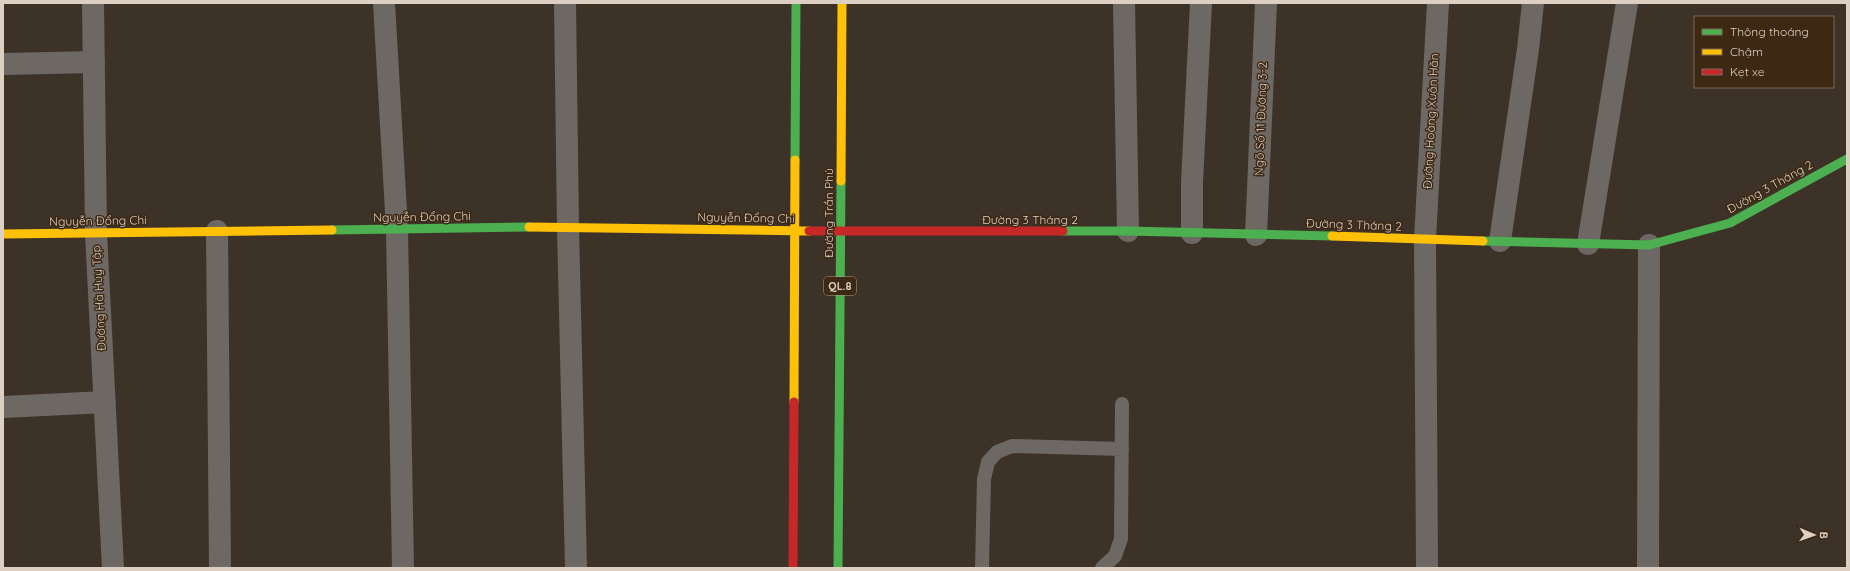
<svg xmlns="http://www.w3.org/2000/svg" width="1850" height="571" viewBox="0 0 1850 571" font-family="Quicksand,sans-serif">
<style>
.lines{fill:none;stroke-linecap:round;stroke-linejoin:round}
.lane{stroke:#6d6864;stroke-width:14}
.street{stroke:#6d6864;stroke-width:22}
.fast{stroke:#4caf50;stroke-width:9}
.slow{stroke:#ffc107;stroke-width:9}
.jam{stroke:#c62828;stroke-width:9}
.labels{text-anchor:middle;stroke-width:3;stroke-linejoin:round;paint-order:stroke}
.shield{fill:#3c2813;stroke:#ad9e8e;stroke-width:1}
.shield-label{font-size:11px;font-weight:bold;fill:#ddd0c3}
.street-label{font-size:12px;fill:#ddd0c3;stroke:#3c2813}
</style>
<rect width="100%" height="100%" fill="#3d3227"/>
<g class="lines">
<!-- lane -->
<path class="lane" d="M982,568L984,479L988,462L997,452L1012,446L1122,449
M1102,568L1115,556L1121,539L1122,404"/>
<!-- street -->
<path class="street" d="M93,3L96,233L113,568
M384,3L397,229L403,568
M565,3L568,227L576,568
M1124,3L1128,231
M3,64L94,62
M217,231L220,568
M1192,233V182L1201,3
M1256,235L1266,3
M1500,241L1528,49L1533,3
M1588,244L1627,3
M3,407L105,402
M1427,568L1425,239L1438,3
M1648,568L1649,245"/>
<!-- fast -->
<path class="fast" d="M795,160L796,3
M332,230L529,227
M1063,231H1128L1332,236
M1483,241L1649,245L1730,223L1847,159
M838,568L841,181"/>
<!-- slow -->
<path class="slow" d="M841,181L842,3
M529,227L809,231
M3,234L332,230
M1332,236L1483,241
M794,402L795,160"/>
<!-- jam -->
<path class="jam" d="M809,231H1063
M793,568L794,402"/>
</g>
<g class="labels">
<!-- shield labels -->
<rect class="shield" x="824" y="277" width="32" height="18" rx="3"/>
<g class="shield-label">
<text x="840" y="290">QL.8</text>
</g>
<!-- street labels -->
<g class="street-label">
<text transform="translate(1261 119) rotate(-88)" y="4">Ngõ Số 11 Đường 3-2</text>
<text transform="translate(1431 121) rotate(-87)" y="4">Đường Hoàng Xuân Hãn</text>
<text transform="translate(1770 187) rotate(-29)" y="4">Đường 3 Tháng 2</text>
<text transform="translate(829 213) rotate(-90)" y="4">Đường Trần Phú</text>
<text transform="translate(422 217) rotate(-1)" y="4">Nguyễn Đổng Chi</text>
<text transform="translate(746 218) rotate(1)" y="4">Nguyễn Đổng Chi</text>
<text x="1030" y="224">Đường 3 Tháng 2</text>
<text transform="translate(98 221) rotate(-1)" y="4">Nguyễn Đổng Chi</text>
<text transform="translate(1354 225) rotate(2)" y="4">Đường 3 Tháng 2</text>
<text transform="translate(99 298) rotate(-93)" y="4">Đường Hà Huy Tập</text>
</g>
</g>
<!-- border -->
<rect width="1850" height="571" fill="none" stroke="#ddd0c3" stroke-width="8"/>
<!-- legend -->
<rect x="1694" y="16" width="140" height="72" fill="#3c2813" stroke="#7c6b59"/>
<rect x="1702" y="29" width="20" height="6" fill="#4caf50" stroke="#7c6b59"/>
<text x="1730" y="36" font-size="12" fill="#ddd0c3">Thông thoáng</text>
<rect x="1702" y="49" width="20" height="6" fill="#ffc107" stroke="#7c6b59"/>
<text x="1730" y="56" font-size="12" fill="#ddd0c3">Chậm</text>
<rect x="1702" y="69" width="20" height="6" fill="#c62828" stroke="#7c6b59"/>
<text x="1730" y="76" font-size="12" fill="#ddd0c3">Kẹt xe</text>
<!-- north arrow -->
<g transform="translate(1814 535) rotate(92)" stroke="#3c2813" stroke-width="3" paint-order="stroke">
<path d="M0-3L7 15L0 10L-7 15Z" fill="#ddd0c3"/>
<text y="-6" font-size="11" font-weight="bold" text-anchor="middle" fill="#ddd0c3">B</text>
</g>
</svg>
